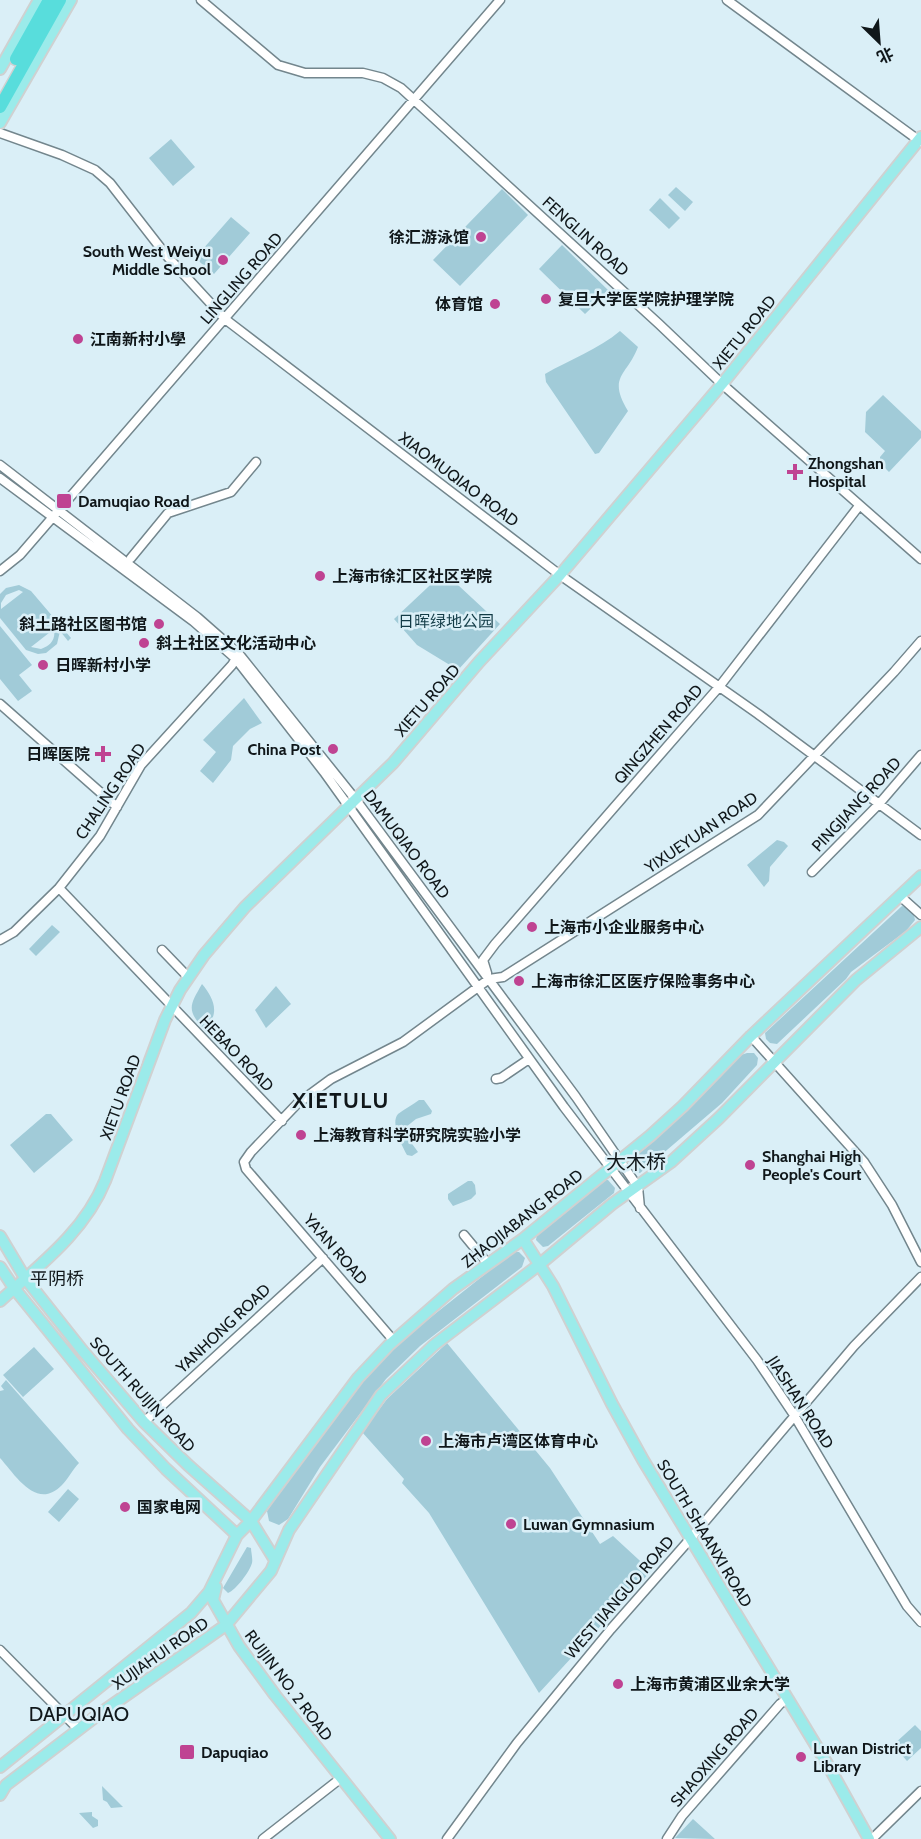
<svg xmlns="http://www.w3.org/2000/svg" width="921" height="1839" viewBox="0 0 921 1839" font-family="Cabin,'Noto Sans SC',sans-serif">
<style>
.green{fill:#a1cbd8;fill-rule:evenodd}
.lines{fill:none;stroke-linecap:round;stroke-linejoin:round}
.minor-casing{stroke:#73868d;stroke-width:11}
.major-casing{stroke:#cfd1d1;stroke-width:14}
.highway-casing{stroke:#cfd1d1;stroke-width:15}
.minor{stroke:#fff;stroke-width:8}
.major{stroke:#9bebea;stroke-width:10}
.highway{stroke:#58dddc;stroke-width:12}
.poi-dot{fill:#bf4392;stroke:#daeff7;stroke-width:2}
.labels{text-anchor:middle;stroke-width:5;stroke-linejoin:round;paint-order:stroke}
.street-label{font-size:16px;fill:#10171a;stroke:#daeff7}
.poi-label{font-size:16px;font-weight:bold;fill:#10171a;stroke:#daeff7;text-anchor:start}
.park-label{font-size:16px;fill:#123b46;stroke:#daeff7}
.neighbourhood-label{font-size:18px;fill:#10171a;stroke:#daeff7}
.quarter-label{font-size:20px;fill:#10171a;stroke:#daeff7}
.district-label{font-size:22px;font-weight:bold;letter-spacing:1.5px;fill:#10171a;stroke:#daeff7}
</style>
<rect width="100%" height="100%" fill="#daeff7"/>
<!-- green -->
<path class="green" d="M171,139L195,167L173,186L149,158Z
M676,187L693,202L685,211L668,195Z
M502,189L528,215L460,286L433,260Z
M660,198L680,218L669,229L649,210Z
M231,217L250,233L214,274L195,258Z
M562,245L609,291L585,314L539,269Z
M620,331L638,347C627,376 607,376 628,411L599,453L595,454L546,382L545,374C569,360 599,349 620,331Z
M883,395L921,431V438L889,472L880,463V457L885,451L865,432L866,412Z
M444,572L500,624L458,670L417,645L394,619Z
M19,585L31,591L71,638L68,641L60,631L57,644L46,653L38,654L26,650L0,618V594L6,588ZM19,590L23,592L1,609V603L6,595ZM54,629C56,640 50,646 41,649L31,647Z
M0,626L32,665L19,675L32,691L18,701L0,679Z
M244,698L262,723L250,729L233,746L231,760L213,783L200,771L216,752L203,740Z
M777,840L784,842L788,846L770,867L769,881L764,887L747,865Z
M902,906C909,908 914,912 915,920L906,931L851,972L846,979L777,1044L770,1043L766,1039L765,1033Z
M52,925L60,932L36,956L29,949Z
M202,984C214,998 221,1015 204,1029C186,1010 190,1005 202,984Z
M276,986L291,1004L266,1028L255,1010Z
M747,1053H754L758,1058L757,1065L722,1103L640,1173L635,1172L629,1160L680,1116L741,1055Z
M419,1100H424L432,1111L431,1114L416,1119L406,1127L411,1137L410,1141L418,1152L412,1156L407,1155C402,1146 390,1123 398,1114C404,1109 413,1105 419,1100Z
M46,1114H51L73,1140L34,1173L10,1145Z
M604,1180H608L615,1188L614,1193L548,1246L543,1247L536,1240L537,1234Z
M468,1181H472L475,1185L476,1194L471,1199L453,1206L448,1199V1194Z
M513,1252H519L525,1258L522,1267L420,1346L386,1379L320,1467L288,1519L279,1525L269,1521L267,1511L304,1456L365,1374L416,1329Z
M447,1343L550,1468L600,1544L613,1536L651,1571L539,1693L429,1513L402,1483L404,1479L362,1432L387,1399Z
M34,1347L54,1369L23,1397L3,1375Z
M6,1380L79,1463C72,1470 69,1478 62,1485C37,1511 16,1476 0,1458V1391L4,1390L1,1386Z
M68,1489L79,1499L59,1522L48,1512Z
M247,1547L251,1548C251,1552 253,1559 252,1563C250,1571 236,1590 228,1593L223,1588Z
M915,1725L921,1731V1748L907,1761L893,1745Z
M102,1786L123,1807L111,1808L107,1802L103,1800Z
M92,1812V1816L98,1820V1826L93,1828L79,1813Z
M693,1819L715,1839L675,1838Z"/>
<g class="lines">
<!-- minor casing -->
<g class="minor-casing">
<path id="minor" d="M201,0L278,65L305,73H363L383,78L401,88L659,324L722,384L921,559
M727,0L921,142
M0,133L62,155L95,170L110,183L166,255L225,319L560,575L758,714L921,835
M0,465L197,617L239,654L356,800L576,1097L638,1187L640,1208
M0,478L193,621L236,659L324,772L564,1107L757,1360L794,1415L907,1606L921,1622
M131,558L168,513L231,492L256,462
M0,571L20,555L500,0
M0,704L117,807
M812,872L879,804L921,755
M59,888L282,1121
M900,896L921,915
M0,940L14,932L59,888L100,836L141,765L232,665L238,655
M162,950L188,977
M487,973L483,960L495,944L719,687L859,506
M751,1036L864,1162L892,1205L921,1262
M496,1079L501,1078L529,1059
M464,1235L488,1264
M394,1341L246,1169L244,1162L251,1152L297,1104L316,1090L331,1079L403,1042L489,979L503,977L758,815L894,672L921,641
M144,1422L323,1258
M0,1650L79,1730
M263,1839L336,1782
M447,1839L517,1743L611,1629L691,1538L854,1346L921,1277
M667,1839L682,1816L780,1704L787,1699
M872,1839L921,1791"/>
</g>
<!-- major casing -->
<g class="major-casing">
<path id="major" d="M0,69L39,0
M0,123L71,0
M0,1236L25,1278L82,1350L144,1422L188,1465L251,1521L275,1560
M523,1239L553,1286L612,1404L643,1460L829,1767L869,1839
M0,1267L14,1288L128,1429L166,1469L237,1535
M0,1301C40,1265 85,1231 105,1181L165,1020L180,990L204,955L245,907L393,763L479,662L560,575L722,384L921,137
M216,1587L213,1600L239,1646L275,1695L390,1839
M0,1767L191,1613L209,1592L237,1535L251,1521L358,1378L389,1345L453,1289L523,1239L650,1136L683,1106L751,1036L921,876
M0,1795L6,1785L95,1717L226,1625L271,1571L289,1530L381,1395L434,1345L540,1264L612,1204L671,1162L719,1118L856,980L921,927"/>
</g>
<!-- highway casing -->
<g class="highway-casing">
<path id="highway" d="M16,59L49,0
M0,107L60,0"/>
</g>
<!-- minor -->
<use href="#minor" class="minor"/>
<!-- major -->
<use href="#major" class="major"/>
<!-- highway -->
<use href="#highway" class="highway"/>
</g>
<!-- markers -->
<g class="poi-dot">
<circle cx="481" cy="237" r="6"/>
<circle cx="223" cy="260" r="6"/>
<circle cx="546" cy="299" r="6"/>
<circle cx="495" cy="304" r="6"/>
<circle cx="78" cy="339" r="6"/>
<path d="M792 463h6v6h6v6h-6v6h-6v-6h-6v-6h6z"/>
<rect x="56" y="493" width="16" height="16" rx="3"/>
<circle cx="320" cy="576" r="6"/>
<circle cx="159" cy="624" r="6"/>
<circle cx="144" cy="643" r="6"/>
<circle cx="43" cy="665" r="6"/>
<circle cx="333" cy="749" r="6"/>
<path d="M100 745h6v6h6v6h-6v6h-6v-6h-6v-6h6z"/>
<circle cx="532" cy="927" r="6"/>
<circle cx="519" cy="981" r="6"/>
<circle cx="301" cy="1135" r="6"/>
<circle cx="750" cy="1165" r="6"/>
<circle cx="426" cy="1441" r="6"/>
<circle cx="125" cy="1507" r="6"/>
<circle cx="511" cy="1524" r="6"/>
<circle cx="618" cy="1684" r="6"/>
<rect x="179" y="1744" width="16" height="16" rx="3"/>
<circle cx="801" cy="1757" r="6"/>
</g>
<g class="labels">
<!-- street labels -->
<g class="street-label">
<text transform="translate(586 236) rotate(42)" y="6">FENGLIN ROAD</text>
<text transform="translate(241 278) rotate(-49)" y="6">LINGLING ROAD</text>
<text transform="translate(744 332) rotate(-51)" y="6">XIETU ROAD</text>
<text transform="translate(459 479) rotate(37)" y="6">XIAOMUQIAO ROAD</text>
<text transform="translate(427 700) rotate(-49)" y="6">XIETU ROAD</text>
<text transform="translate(658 734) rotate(-49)" y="6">QINGZHEN ROAD</text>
<text transform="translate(110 791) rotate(-56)" y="6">CHALING ROAD</text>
<text transform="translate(856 804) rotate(-47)" y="6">PINGJIANG ROAD</text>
<text transform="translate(701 832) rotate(-34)" y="6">YIXUEYUAN ROAD</text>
<text transform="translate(407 844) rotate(53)" y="6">DAMUQIAO ROAD</text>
<text transform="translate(237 1053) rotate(46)" y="6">HEBAO ROAD</text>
<text transform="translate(120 1097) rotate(-70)" y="6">XIETU ROAD</text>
<text transform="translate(522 1218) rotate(-38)" y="6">ZHAOJIABANG ROAD</text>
<text transform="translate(336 1249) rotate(49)" y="6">YA'AN ROAD</text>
<text transform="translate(223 1328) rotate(-43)" y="6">YANHONG ROAD</text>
<text transform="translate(143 1394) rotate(48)" y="6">SOUTH RUIJIN ROAD</text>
<text transform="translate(801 1402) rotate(57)" y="6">JIASHAN ROAD</text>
<text transform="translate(705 1533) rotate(59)" y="6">SOUTH SHAANXI ROAD</text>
<text transform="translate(619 1597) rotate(-49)" y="6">WEST JIANGUO ROAD</text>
<text transform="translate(160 1653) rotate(-35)" y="6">XUJIAHUI ROAD</text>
<text transform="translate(289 1685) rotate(53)" y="6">RUIJIN NO. 2 ROAD</text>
<text transform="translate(714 1757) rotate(-49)" y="6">SHAOXING ROAD</text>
</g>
<!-- poi labels -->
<g class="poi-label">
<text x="469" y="243" text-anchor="end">徐汇游泳馆</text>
<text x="211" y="257" text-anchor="end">South West Weiyu<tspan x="211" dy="18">Middle School</tspan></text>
<text x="558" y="305">复旦大学医学院护理学院</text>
<text x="483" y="310" text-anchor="end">体育馆</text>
<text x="90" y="345">江南新村小學</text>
<text x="808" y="469">Zhongshan<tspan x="808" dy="18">Hospital</tspan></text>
<text x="78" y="507">Damuqiao Road</text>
<text x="332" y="582">上海市徐汇区社区学院</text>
<text x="147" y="630" text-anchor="end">斜土路社区图书馆</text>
<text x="156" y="649">斜土社区文化活动中心</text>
<text x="55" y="671">日晖新村小学</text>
<text x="321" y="755" text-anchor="end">China Post</text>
<text x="90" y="760" text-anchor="end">日晖医院</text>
<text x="544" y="933">上海市小企业服务中心</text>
<text x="531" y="987">上海市徐汇区医疗保险事务中心</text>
<text x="313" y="1141">上海教育科学研究院实验小学</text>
<text x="762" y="1162">Shanghai High<tspan x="762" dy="18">People's Court</tspan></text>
<text x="438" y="1447">上海市卢湾区体育中心</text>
<text x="137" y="1513">国家电网</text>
<text x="523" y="1530">Luwan Gymnasium</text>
<text x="630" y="1690">上海市黄浦区业余大学</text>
<text x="813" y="1754">Luwan District<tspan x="813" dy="18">Library</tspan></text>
<text x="201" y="1758">Dapuqiao</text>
</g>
<!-- park labels -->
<g class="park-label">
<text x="446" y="627">日晖绿地公园</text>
</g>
<!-- neighbourhood labels -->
<g class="neighbourhood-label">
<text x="57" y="1285">平阴桥</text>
</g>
<!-- quarter labels -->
<g class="quarter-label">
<text x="636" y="1169">大木桥</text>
<text x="79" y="1721">DAPUQIAO</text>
</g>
<!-- district labels -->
<g class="district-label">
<text x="341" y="1108">XIETULU</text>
</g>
</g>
<!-- north arrow -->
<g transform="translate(879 42) rotate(155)" stroke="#daeff7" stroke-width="4.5" paint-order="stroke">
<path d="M0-4.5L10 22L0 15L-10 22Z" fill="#10171a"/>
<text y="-9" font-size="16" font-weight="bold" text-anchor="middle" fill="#10171a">北</text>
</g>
</svg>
